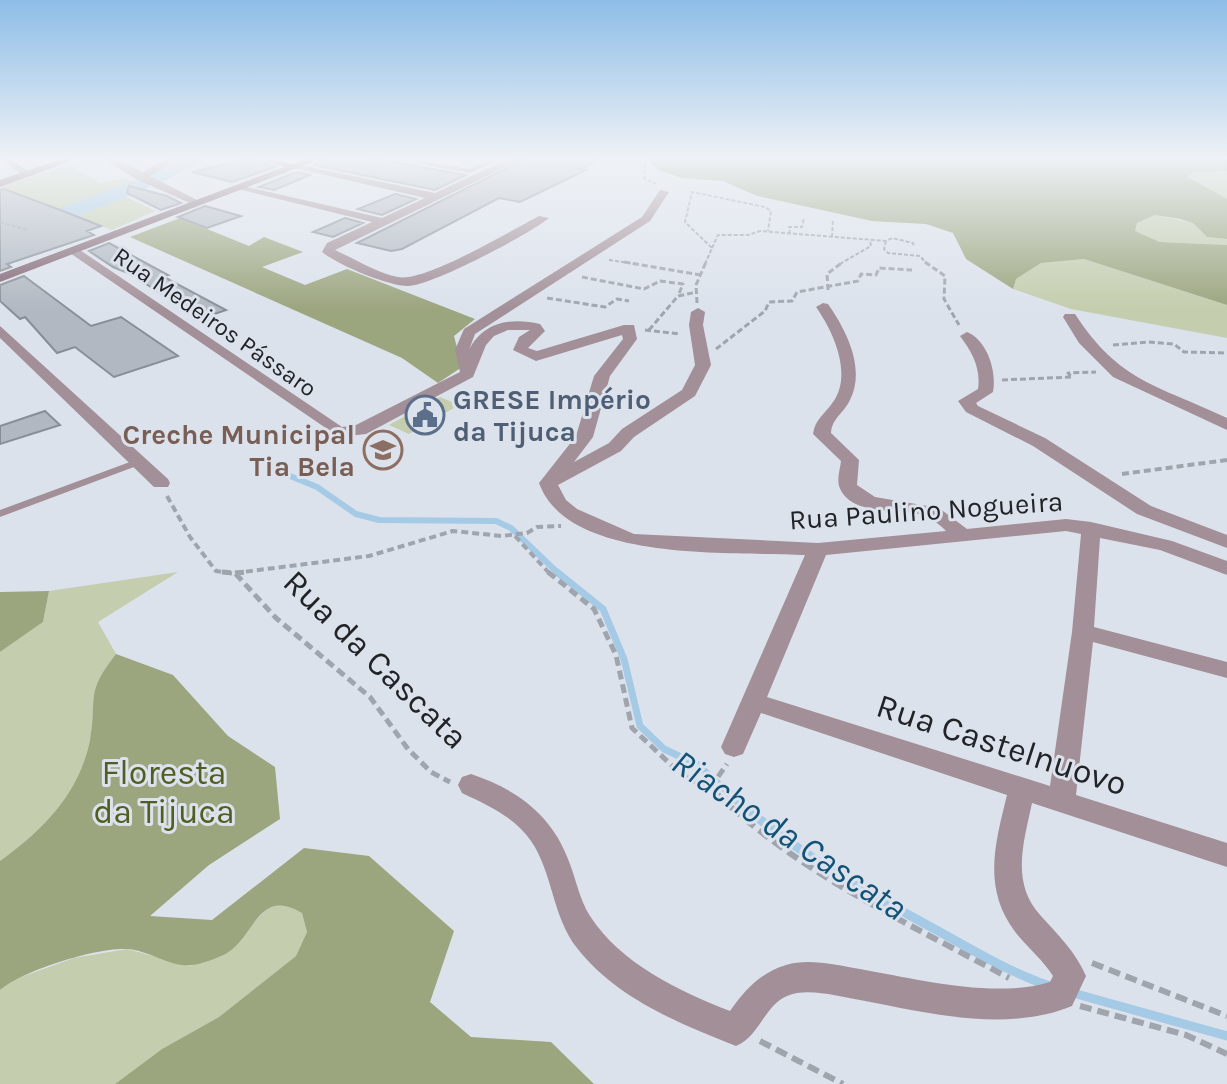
<svg xmlns="http://www.w3.org/2000/svg" width="1227" height="1084" viewBox="0 0 1227 1084" font-family="Karla,sans-serif">
<style>
.green{fill:#c4cdad}
.forest{fill:#9ba57e}
.lines{fill:none;stroke-linecap:round;stroke-linejoin:round}
.stream-far2{stroke:#a4cae5;stroke-width:6}
.stream-far1{stroke:#a4cae5;stroke-width:7}
.stream{stroke:#a4cae5;stroke-width:9}
.river{fill:#a4cae5;fill-rule:evenodd}
.building{fill:#b1b8c1;stroke:#888e97;stroke-width:2}
.path-far4{stroke:#a0a5ad;stroke-width:2;stroke-dasharray:4 2;stroke-linecap:butt}
.path-far3{stroke:#a0a5ad;stroke-width:3;stroke-dasharray:6 3;stroke-linecap:butt}
.path-far2{stroke:#a0a5ad;stroke-width:4;stroke-dasharray:7 4;stroke-linecap:butt}
.path-far1{stroke:#a0a5ad;stroke-width:5;stroke-dasharray:9 5;stroke-linecap:butt}
.path{stroke:#a0a5ad;stroke-width:6;stroke-dasharray:12 6;stroke-linecap:butt}
.lane{fill:#a28f98;fill-rule:evenodd}
.street{fill:#a28f98;fill-rule:evenodd}
.secondary{fill:#826875;fill-rule:evenodd}
.labels{text-anchor:middle;stroke-width:6;stroke-linejoin:round;paint-order:stroke}
.far-street-label{font-size:24px;fill:#212327;stroke:#dce2ec}
.service-label{font-size:28px;font-weight:bold;fill:#4e5e75;stroke:#dce2ec;text-anchor:start}
.education-label{font-size:28px;font-weight:bold;fill:#785e54;stroke:#dce2ec;text-anchor:end}
.street-label{font-size:28px;fill:#212327;stroke:#dce2ec}
.near-street-label{font-size:34px;fill:#212327;stroke:#dce2ec}
.near-park-label{font-size:34px;fill:#525e21;stroke:#dce2ec}
.near-water-label{font-size:36px;font-style:italic;fill:#125277;stroke:#dce2ec}
</style>
<rect width="100%" height="100%" fill="#dce2ec"/>
<!-- green -->
<path class="green" d="M69,165L100,183L124,178L142,186L122,195L155,211L112,230L0,187Z
M1227,171V199L1188,177L1193,172Z
M1155,215L1193,223L1207,237L1227,239V245L1160,242L1135,231L1137,223Z
M1084,259L1227,305V338L1071,309L1013,289L1016,279L1041,263Z
M440,397L459,405L409,434L389,425Z
M178,572L98,622L116,654C84,695 98,696 90,740C79,794 43,830 0,861V652L43,622L49,591Z
M286,904L302,913L307,932L296,956L219,1017L162,1049L115,1084H0V990L10,981L74,958L127,949L190,966L228,952L268,907Z"/>
<!-- forest -->
<path class="forest" d="M648,158H1227V171L1194,172L1188,177L1227,199V239L1207,237L1193,223L1180,219L1155,215L1137,223L1135,231L1160,242L1227,245V305L1084,259L1041,263L1016,279L1013,289L966,259L953,233L926,224L872,221L757,196L723,181L682,178L658,170Z
M180,218L249,246L264,237L303,252L262,267L305,285L347,269L475,319L454,336L462,367L438,383L402,358L130,237Z
M49,591L43,622L0,652V592Z
M116,654L173,675L228,736L275,767L280,819L209,865L150,916L212,920L304,848L369,856L454,931L430,1002L471,1037L551,1042L594,1084H115L162,1049L219,1017L296,956L307,932L302,913C258,887 256,935 227,953C218,958 202,964 192,965C172,968 148,950 127,949C97,947 21,971 0,990V861C43,830 79,794 90,740C98,696 84,695 116,654Z"/>
<g class="lines">
<!-- stream-far2 -->
<path class="stream-far2" d="M278,471L317,487L356,514L379,520L496,521L511,528L559,574"/>
<!-- stream-far1 -->
<path class="stream-far1" d="M557,572L603,609L624,659L640,726L664,749L698,765L733,797"/>
<!-- stream -->
<path class="stream" d="M731,795C792,851 868,893 940,932C976,952 1011,973 1050,986
M1073,993L1227,1036"/>
<!-- river -->
<path class="river" d="M182,158H207L162,182H148L145,178Z
M140,179L147,181L150,185L147,189L34,233L26,235L15,228L18,223Z"/>
</g>
<!-- building -->
<path class="building" d="M251,158L275,167L232,182L192,172Z
M326,158H370L466,175L435,190L314,165Z
M527,158H602L580,169L586,170L520,202L499,198L402,249L391,251L357,243Z
M296,172L310,175L274,190L259,187Z
M129,186L167,196L181,203L161,210L127,193Z
M4,189L63,211L101,226L87,231L94,235L7,264L11,267L0,271V190Z
M395,194L416,199L382,215L358,209Z
M205,206L241,216L207,228L178,217Z
M345,218L363,223L333,237L313,232Z
M109,243L168,275L162,276L226,310L206,317L166,297L146,284L148,281L113,267L89,251Z
M24,276L91,326L121,317L178,356L114,377L75,347L57,353L25,317L20,319L0,301V285Z
M45,411L60,425L0,444V426Z"/>
<g class="lines">
<!-- path-far4 -->
<path class="path-far4" d="M627,158L645,166L644,178L656,184
M0,222L28,230
M790,234L789,227H802L804,218
M832,237L833,220
M886,241L884,249L888,253L920,256L927,264
M712,248L718,235H748L760,231L886,241L892,238L913,243L914,247
M609,260L636,264
M705,264L712,248L685,222L692,192L765,207L771,211L768,231
M840,264L871,246L870,240"/>
<!-- path-far3 -->
<path class="path-far3" d="M624,262L701,275
M925,262L945,276L944,299L959,325
M582,277L644,289L660,281L683,284L678,296
M828,290L827,274L843,262
M547,298L605,307L617,299L629,301
M697,303L696,285L706,262
M645,330L680,334
M649,330L678,296L697,292
M1113,345L1148,342L1174,344L1184,352L1227,353
M716,349L765,311L769,302L792,301L797,292L858,281L861,274L876,275L879,268L912,270
M1002,380L1072,377L1068,373L1096,372"/>
<!-- path-far2 -->
<path class="path-far2" d="M1122,474L1227,460
M167,496L190,537L216,571L236,574
M515,536L550,574
M235,573L369,556L453,531L502,536L527,533L537,527L561,526"/>
<!-- path-far1 -->
<path class="path-far1" d="M222,572L235,573L276,618L370,697L408,749L431,772L450,782
M548,572L594,609L616,655L632,728L683,776L710,788L720,797
M235,573L246,572
M710,788L727,764"/>
<!-- path -->
<path class="path" d="M718,795C801,874 909,924 1009,978
M1092,963L1227,1016
M1080,1006L1186,1035L1227,1054
M760,1041L843,1084"/>
<!-- lane -->
<path class="lane" d="M389,158H415L412,160Z
M494,158H502L470,173L416,163L419,161L469,169Z
M138,459L142,460L143,462L142,464L0,517V510Z"/>
<!-- street -->
<path class="street" d="M0,158H9L34,175L25,177Z
M102,158H115L143,172L168,158H181L150,176L203,203L194,205L136,179Z
M510,158H524L335,250C355,259 377,273 398,277C424,283 512,230 539,216L549,218C530,234 431,286 408,286C388,286 338,265 322,252L327,243L372,222L234,188L239,185L382,218L425,198L290,167L295,164L435,193Z
M660,190L669,192L650,221L475,334L469,350C483,322 511,317 540,324L545,331L528,348L537,351L624,325H634L637,339L610,376L593,437L574,462L609,443L622,429L682,390L695,365L689,325L691,312L698,308L705,312L703,325L711,365L695,396L634,437L621,451L558,485L566,500L577,509L634,534L818,543L946,531C940,525 933,519 925,516C901,507 850,518 839,486C837,478 840,469 841,461L813,434C815,419 825,414 833,402C853,374 833,331 816,307L823,303L828,304C846,330 866,368 850,400C844,413 832,418 831,433L859,460L857,485L875,497L939,508L967,529L1066,519L1091,522L1172,541L1227,561V575L1160,550L1100,538L1094,627L1227,662V678L1093,642L1076,795L1227,843V867L1032,803C1024,842 1010,883 1041,916C1059,936 1075,951 1086,976L1072,1006C1006,1033 928,1013 860,1000C839,997 808,987 787,996C764,1006 759,1037 736,1046C678,1023 616,998 577,948C552,916 553,873 531,841C515,817 487,805 462,793L458,785L462,777L471,774C516,789 551,814 568,859C576,878 579,899 590,916C621,964 679,991 730,1011C745,990 760,973 786,965C809,958 836,965 860,969C916,979 995,999 1050,982L1053,976C1043,960 1028,948 1016,933C982,889 995,844 1007,795L761,713L743,754L734,757L725,754L721,747L805,555C734,551 568,564 539,483L576,436L594,376L623,339L622,335L536,361L513,350L519,337L530,330H508L494,336L486,345L473,377L366,434L339,437L67,251L77,248L342,427L356,425L460,372L455,350L464,329L642,217ZM1066,531L1081,534L1072,632L1050,786L767,697L826,555Z
M1065,314H1075C1120,383 1158,385 1227,418V430L1113,377L1079,343L1063,317Z
M0,326L168,479L170,483L168,487H154L0,338Z
M967,332C987,340 997,371 993,392L976,403L978,406L1045,438L1151,506L1227,535V548L1137,514L1033,446L966,412L958,401L978,389C981,368 972,352 960,336Z"/>
<!-- secondary -->
<path class="secondary" d="M64,158H79L0,187V180Z
M257,158L294,164L308,158H323L0,282V274L284,167Z"/>
</g>
<!-- sky -->
<linearGradient id="sky" x2="0" y2="1"><stop stop-color="#8dbde7"/><stop offset="0.51" stop-color="#eff2f6"/><stop offset="1" stop-color="#eff2f6" stop-opacity="0"/></linearGradient>
<rect width="1227" height="310" fill="url(#sky)"/>
<!-- icons -->
<defs>
<g id="civic-ring" transform="scale(2)"><circle r="9.5" fill="#dce2ec" stroke="#5c6f8a" stroke-width="1.5"/><path d="M-.6-6.5H3V-4.5H.6V-3L4-1V1h2V6H-6V1h2V-1L-.6-3ZM-1.2 2.5V6h2.4V2.5Z" fill="#5c6f8a"/></g>
<g id="school-ring" transform="scale(2)"><circle r="9.5" fill="#dce2ec" stroke="#8d6e63" stroke-width="1.5"/><path d="M0-5L7-2L0 1L-7-2ZM-4 1L0 2.5L4 1V4Q0 6-4 4Z" fill="#8d6e63"/></g>
</defs>
<g fill-rule="evenodd">
<use href="#civic-ring" x="425" y="415"/>
<use href="#school-ring" x="383" y="450"/>
</g>
<g class="labels">
<!-- far-street labels -->
<g class="far-street-label">
<text transform="translate(215 322) rotate(35)" y="8">Rua Medeiros Pássaro</text>
</g>
<!-- service labels -->
<g class="service-label">
<text x="453" y="409">GRESE Império<tspan x="453" dy="32">da Tijuca</tspan></text>
</g>
<!-- education labels -->
<g class="education-label">
<text x="355" y="444">Creche Municipal<tspan x="355" dy="32">Tia Bela</tspan></text>
</g>
<!-- street labels -->
<g class="street-label">
<text transform="translate(926 510) rotate(-4)" y="10">Rua Paulino Nogueira</text>
</g>
<!-- near-street labels -->
<g class="near-street-label">
<text transform="translate(376 659) rotate(44)" y="12">Rua da Cascata</text>
<text transform="translate(1002 744) rotate(18)" y="12">Rua Castelnuovo</text>
</g>
<!-- near-park labels -->
<g class="near-park-label">
<text x="164" y="784">Floresta<tspan x="164" dy="39">da Tijuca</tspan></text>
</g>
<!-- near-water labels -->
<g class="near-water-label">
<text transform="translate(790 834) rotate(34)" y="13">Riacho da Cascata</text>
</g>
</g>
</svg>
